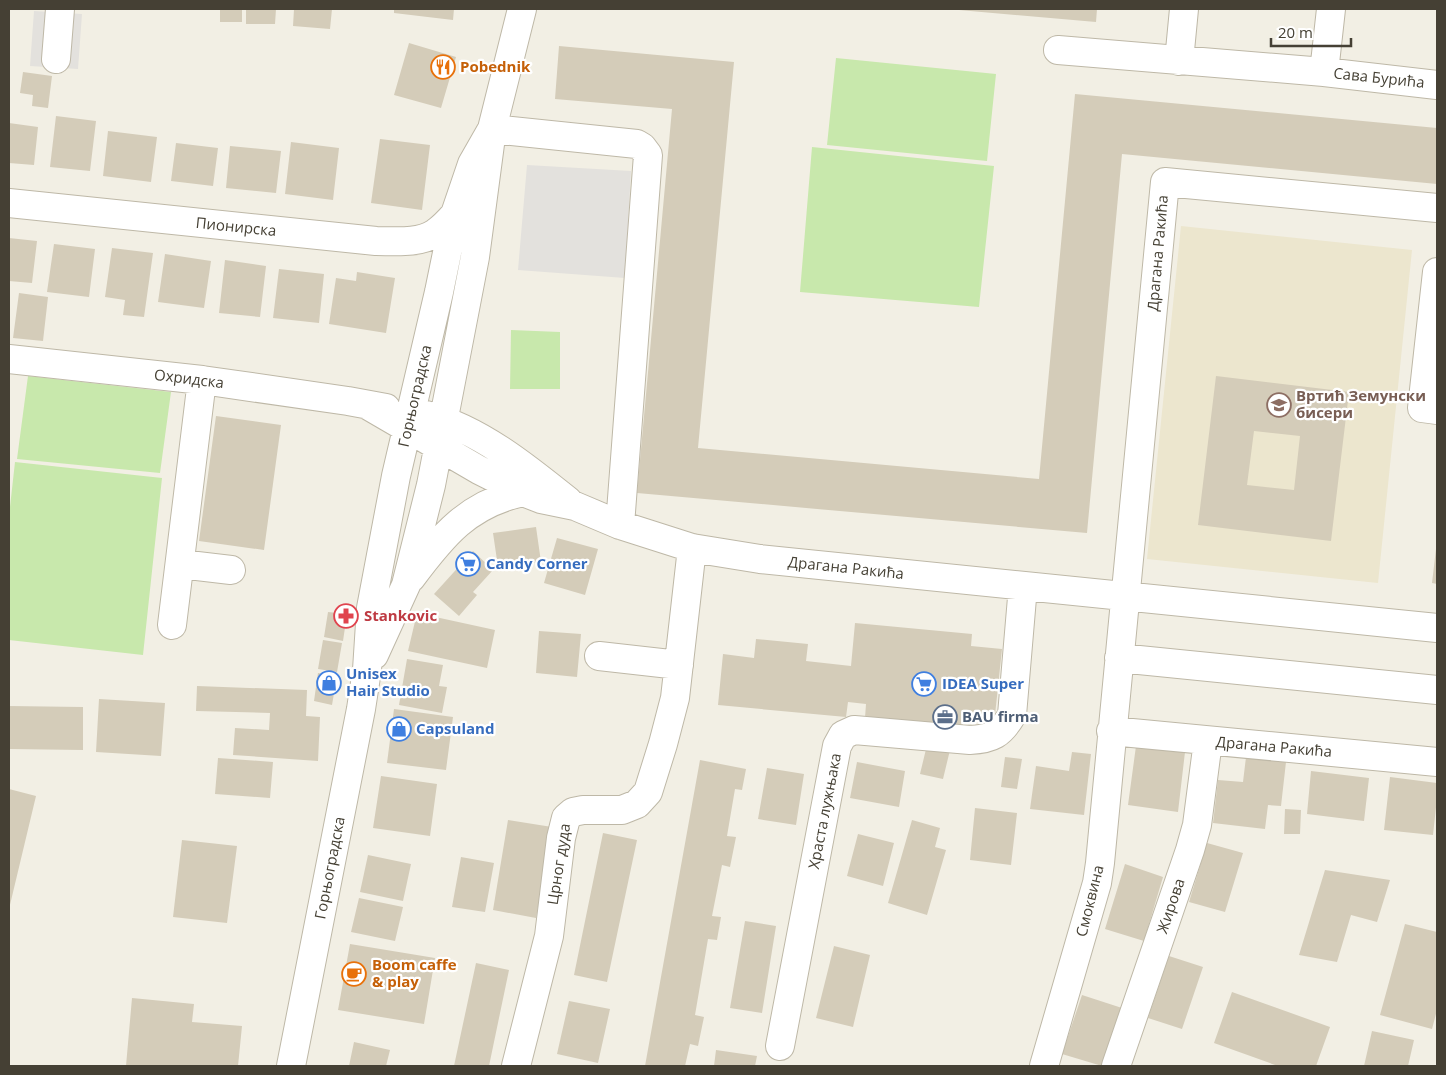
<svg xmlns="http://www.w3.org/2000/svg" width="1446" height="1075" viewBox="0 0 1446 1075" font-family="'Open Sans',sans-serif">
<style>
.education{fill:#ece6ce}
.green{fill:#c8e8ac}
.parking{fill:#e3e1dd}
.building{fill:#d4ccb9;fill-rule:evenodd}
.lines{fill:none;stroke-linecap:round;stroke-linejoin:round}
.minor-casing{stroke:#beb8a7;stroke-width:30}
.minor{stroke:#fff;stroke-width:28}
.labels{text-anchor:middle;stroke-width:4.5;stroke-linejoin:round;paint-order:stroke}
.food-label{font-size:15px;font-weight:bold;fill:#c56008;stroke:#fff;text-anchor:start}
.street-label{font-size:15px;fill:#454034;stroke:#fff}
.education-label{font-size:15px;font-weight:bold;fill:#785e54;stroke:#fff;text-anchor:start}
.shop-label{font-size:15px;font-weight:bold;fill:#366cbe;stroke:#fff;text-anchor:start}
.health-label{font-size:15px;font-weight:bold;fill:#be3a42;stroke:#fff;text-anchor:start}
.service-label{font-size:15px;font-weight:bold;fill:#4e5e75;stroke:#fff;text-anchor:start}
</style>
<rect width="100%" height="100%" fill="#f2efe4"/>
<!-- education -->
<path class="education" d="M1181,226L1412,250L1378,583L1147,559Z"/>
<!-- green -->
<path class="green" d="M836,58L996,74L987,161L827,145Z
M812,147L994,166L979,307L800,292Z
M511,330L560,332V389H510Z
M28,376L171,392L160,473L17,459Z
M15,462L162,478L143,655L9,640V516Z"/>
<!-- parking -->
<path class="parking" d="M34,11L82,14L78,69L30,66Z
M527,165L631,171L625,278L518,270Z"/>
<!-- building -->
<path class="building" d="M220,9H242V22H220Z
M246,9H276L275,24H246Z
M294,9H332L330,29L293,26Z
M394,9H454L453,20L394,13Z
M959,9H1097L1096,22L959,10Z
M409,43L456,57L441,108L394,95Z
M559,46L734,62L698,448L1039,479L1075,94L1437,128V184L1122,154L1087,533L637,493L672,109L555,99Z
M23,72L52,76L48,108L32,106L33,95L20,93Z
M56,116L96,121L90,171L50,167Z
M9,123L38,127L34,165L9,163Z
M108,131L157,137L151,182L103,176Z
M380,139L430,145L422,210L371,203Z
M291,142L339,148L333,200L285,194Z
M176,143L218,148L213,186L171,181Z
M230,146L281,151L276,193L226,188Z
M9,238L37,241L32,283L9,281Z
M54,244L95,249L89,297L47,292Z
M112,248L153,253L144,317L123,315L125,300L105,297Z
M165,254L211,261L204,308L158,302Z
M225,260L266,266L260,317L219,313Z
M279,269L324,274L319,323L273,318Z
M357,272L395,278L386,333L329,324L336,278L356,281Z
M19,293L48,297L43,341L13,338Z
M1216,376L1349,392L1331,541L1198,525ZM1254,431L1300,436L1294,490L1247,485Z
M216,416L281,425L264,550L199,541Z
M536,527L541,562L498,567L493,533Z
M557,538L598,549L585,595L544,583Z
M1436,549H1437V584L1432,583Z
M473,551L493,570L473,592L477,595L459,616L434,594Z
M328,612L347,614L343,641L324,637Z
M417,613L495,630L487,668L408,651Z
M855,623L972,634L971,646L1002,649L995,715L962,712L961,728L865,718L866,704L848,702L846,717L718,705L723,654L754,658L756,639L808,644L806,661L851,666Z
M539,631L581,634L577,677L536,673Z
M323,640L342,643L337,672L318,669Z
M407,659L443,665L439,686L447,687L442,713L399,705Z
M318,673L337,676L332,705L314,701Z
M197,686L307,690L306,716L320,717L318,761L233,755L235,728L269,730L270,713L196,711Z
M99,699L165,703L161,756L96,752Z
M9,706L83,707V750L9,749Z
M394,709L453,717L446,770L387,763Z
M927,745L950,750L943,779L920,774Z
M1136,746L1185,752L1178,812L1128,805Z
M1072,752L1091,754L1084,815L1030,809L1036,766L1069,771Z
M1005,757L1022,759L1017,789L1001,787Z
M1246,757L1286,762L1281,806L1268,805L1265,829L1213,823L1218,780L1243,782Z
M218,758L273,762L270,798L215,794Z
M700,760L746,769L742,790L735,789L727,836L736,837L730,867L722,865L712,916L721,917L717,940L708,939L695,1015L704,1017L698,1046L690,1044L685,1066H645Z
M857,762L905,771L899,807L850,798Z
M767,768L804,774L796,825L758,819Z
M1311,771L1369,778L1364,821L1307,814Z
M381,776L437,784L430,836L373,828Z
M1390,777L1437,783V798L1433,835L1384,830Z
M9,789L36,796L9,909Z
M975,808L1017,813L1011,865L970,860Z
M1285,809L1301,810L1300,834H1284Z
M508,820L552,827L536,918L493,910Z
M912,820L940,828L935,847L946,850L927,915L888,903Z
M603,833L637,840L607,982L574,975Z
M858,834L894,843L883,886L847,876Z
M182,840L237,846L227,923L173,917Z
M1207,843L1243,853L1225,912L1189,902Z
M368,855L411,864L403,901L360,892Z
M461,857L494,863L485,912L452,907Z
M1125,864L1163,877L1144,941L1105,929Z
M1325,870L1390,880L1377,922L1351,915L1337,962L1299,955Z
M359,898L403,907L395,941L351,932Z
M745,921L776,926L762,1013L730,1008Z
M1405,924L1437,932V1010L1432,1029L1380,1015Z
M350,944L435,958L424,1024L338,1010Z
M834,946L870,955L853,1027L816,1018Z
M1169,956L1203,967L1182,1029L1148,1018Z
M476,963L509,970L489,1066H454Z
M1232,992L1330,1027L1316,1066H1278L1214,1043Z
M1082,995L1122,1008L1102,1066L1062,1054Z
M132,998L194,1004L192,1022L242,1026L238,1066H126Z
M569,1001L610,1009L598,1063L557,1054Z
M1372,1031L1414,1040L1408,1066H1364Z
M354,1042L390,1050L386,1066H349Z
M716,1050L757,1056L755,1066H714Z"/>
<g class="lines">
<!-- minor casing -->
<g class="minor-casing">
<path id="minor" d="M1058,50L1324,72L1437,85
M56,59L60,9
M1179,61L1184,9
M1324,72L1331,9
M492,129L637,144L642,147L648,155L620,525
M9,203L376,241C394,241 419,244 435,233C442,228 449,221 455,214
M1437,272L1422,408L1437,410
M9,359L202,380L348,401L386,408
M369,406L479,470L523,492L541,499L575,506L620,525L692,548L760,559L1437,628
M426,415C479,429 526,467 568,501
M180,564L231,570
M411,578C443,535 468,504 523,492
M172,625L202,380
M374,655L406,585L431,485L475,257L492,129L522,9
M599,656L679,665
M1119,658L1437,690
M1111,731L1437,762
M780,1046L837,746L843,735L854,730L970,740C992,739 1001,734 1012,715L1023,586
M291,1066L361,709L367,670L371,608L396,476L439,292L455,214L472,164L492,129
M516,1066L549,936L561,838L566,818L573,812L583,810H622L637,804L648,792L663,744L675,698L692,548
M1044,1066L1097,883L1100,863L1165,182L1437,208
M1116,1066L1190,850L1197,825L1208,741"/>
</g>
<!-- minor -->
<use href="#minor" class="minor"/>
</g>
<!-- icons -->
<defs>
<g id="restaurant-ring" transform="scale(1.25)"><circle r="9.5" fill="#fff" stroke="#e8710a" stroke-width="1.5"/><path d="M-5-6h1v4h1v-4h1v4h1v-4h1v5L-1.5 .5V6h-2V.5L-5-1ZM5-6V6H3V1.5H1.5Q1.5-4 5-6Z" fill="#e8710a"/></g>
<g id="school-ring" transform="scale(1.25)"><circle r="9.5" fill="#fff" stroke="#8d6e63" stroke-width="1.5"/><path d="M0-5L7-2L0 1L-7-2ZM-4 1L0 2.5L4 1V4Q0 6-4 4Z" fill="#8d6e63"/></g>
<g id="supermarket-ring" transform="scale(1.25)"><circle r="9.5" fill="#fff" stroke="#3f7fe0" stroke-width="1.5"/><path d="M-6-5.5h2.5l.6 2H6L4.5 2H-2.5L-4.4-4H-6ZM-1.5 3.2a1.3 1.3 0 1 0 .1 0ZM3 3.2a1.3 1.3 0 1 0 .1 0Z" fill="#3f7fe0"/></g>
<g id="pharmacy-ring" transform="scale(1.25)"><circle r="9.5" fill="#fff" stroke="#e0444e" stroke-width="1.5"/><path d="M-2-6h4v4h4v4h-4v4h-4v-4h-4v-4h4Z" fill="#e0444e"/></g>
<g id="shop-ring" transform="scale(1.25)"><circle r="9.5" fill="#fff" stroke="#3f7fe0" stroke-width="1.5"/><path d="M-5-2.5h2.3a2.7 3.5 0 0 1 5.4 0H5L5.5 6h-11ZM-1.5-2.5h3a1.5 2.3 0 0 0-3 0Z" fill="#3f7fe0"/></g>
<g id="office-ring" transform="scale(1.25)"><circle r="9.5" fill="#fff" stroke="#5c6f8a" stroke-width="1.5"/><path d="M-6-3h4V-5.5h4V-3h4V5H-6ZM-1-4.5V-3h2v-1.5ZM-6 0V1H6V0Z" fill="#5c6f8a"/></g>
<g id="cafe-ring" transform="scale(1.25)"><circle r="9.5" fill="#fff" stroke="#e8710a" stroke-width="1.5"/><path d="M-5.5-4.5H6V0H3Q3 3.5 0 3.5H-2.5Q-5.5 3.5-5.5 0ZM3-3.2v2h1.7v-2ZM-6 4.5H4V6H-6Z" fill="#e8710a"/></g>
</defs>
<g fill-rule="evenodd">
<use href="#restaurant-ring" x="443" y="67"/>
<use href="#school-ring" x="1279" y="405"/>
<use href="#supermarket-ring" x="468" y="564"/>
<use href="#pharmacy-ring" x="346" y="616"/>
<use href="#shop-ring" x="329" y="683"/>
<use href="#supermarket-ring" x="924" y="684"/>
<use href="#office-ring" x="945" y="717"/>
<use href="#shop-ring" x="399" y="729"/>
<use href="#cafe-ring" x="354" y="974"/>
</g>
<g class="labels">
<!-- food labels -->
<g class="food-label">
<text x="460" y="72">Pobednik</text>
<text x="372" y="970">Boom caffe<tspan x="372" dy="17">&amp; play</tspan></text>
</g>
<!-- street labels -->
<g class="street-label">
<text transform="translate(1379 78) rotate(6)" y="5">Сава Бурића</text>
<text transform="translate(236 227) rotate(6)" y="5">Пионирска</text>
<text transform="translate(1158 253) rotate(-85)" y="5">Драгана Ракића</text>
<text transform="translate(189 379) rotate(7)" y="5">Охридска</text>
<text transform="translate(415 396) rotate(-77)" y="5">Горњоградска</text>
<text transform="translate(846 568) rotate(6)" y="5">Драгана Ракића</text>
<text transform="translate(1274 747) rotate(5)" y="5">Драгана Ракића</text>
<text transform="translate(825 811) rotate(-79)" y="5">Храста лужњака</text>
<text transform="translate(559 864) rotate(-81)" y="5">Црног дуда</text>
<text transform="translate(330 868) rotate(-79)" y="5">Горњоградска</text>
<text transform="translate(1090 901) rotate(-76)" y="5">Смоквина</text>
<text transform="translate(1171 906) rotate(-71)" y="5">Жирова</text>
</g>
<!-- education labels -->
<g class="education-label">
<text x="1296" y="401">Вртић Земунски<tspan x="1296" dy="17">бисери</tspan></text>
</g>
<!-- shop labels -->
<g class="shop-label">
<text x="486" y="569">Candy Corner</text>
<text x="346" y="679">Unisex<tspan x="346" dy="17">Hair Studio</tspan></text>
<text x="942" y="689">IDEA Super</text>
<text x="416" y="734">Capsuland</text>
</g>
<!-- health labels -->
<g class="health-label">
<text x="364" y="621">Stankovic</text>
</g>
<!-- service labels -->
<g class="service-label">
<text x="962" y="722">BAU firma</text>
</g>
</g>
<!-- border -->
<rect width="1446" height="1075" fill="none" stroke="#454034" stroke-width="20"/>
<!-- scale -->
<path d="M1271 38v8h80v-8" fill="none" stroke="#454034" stroke-width="2.5"/>
<text x="1278" y="38" font-size="15" fill="#454034" stroke="#ffffff" stroke-width="4" paint-order="stroke">20 m</text>
</svg>
